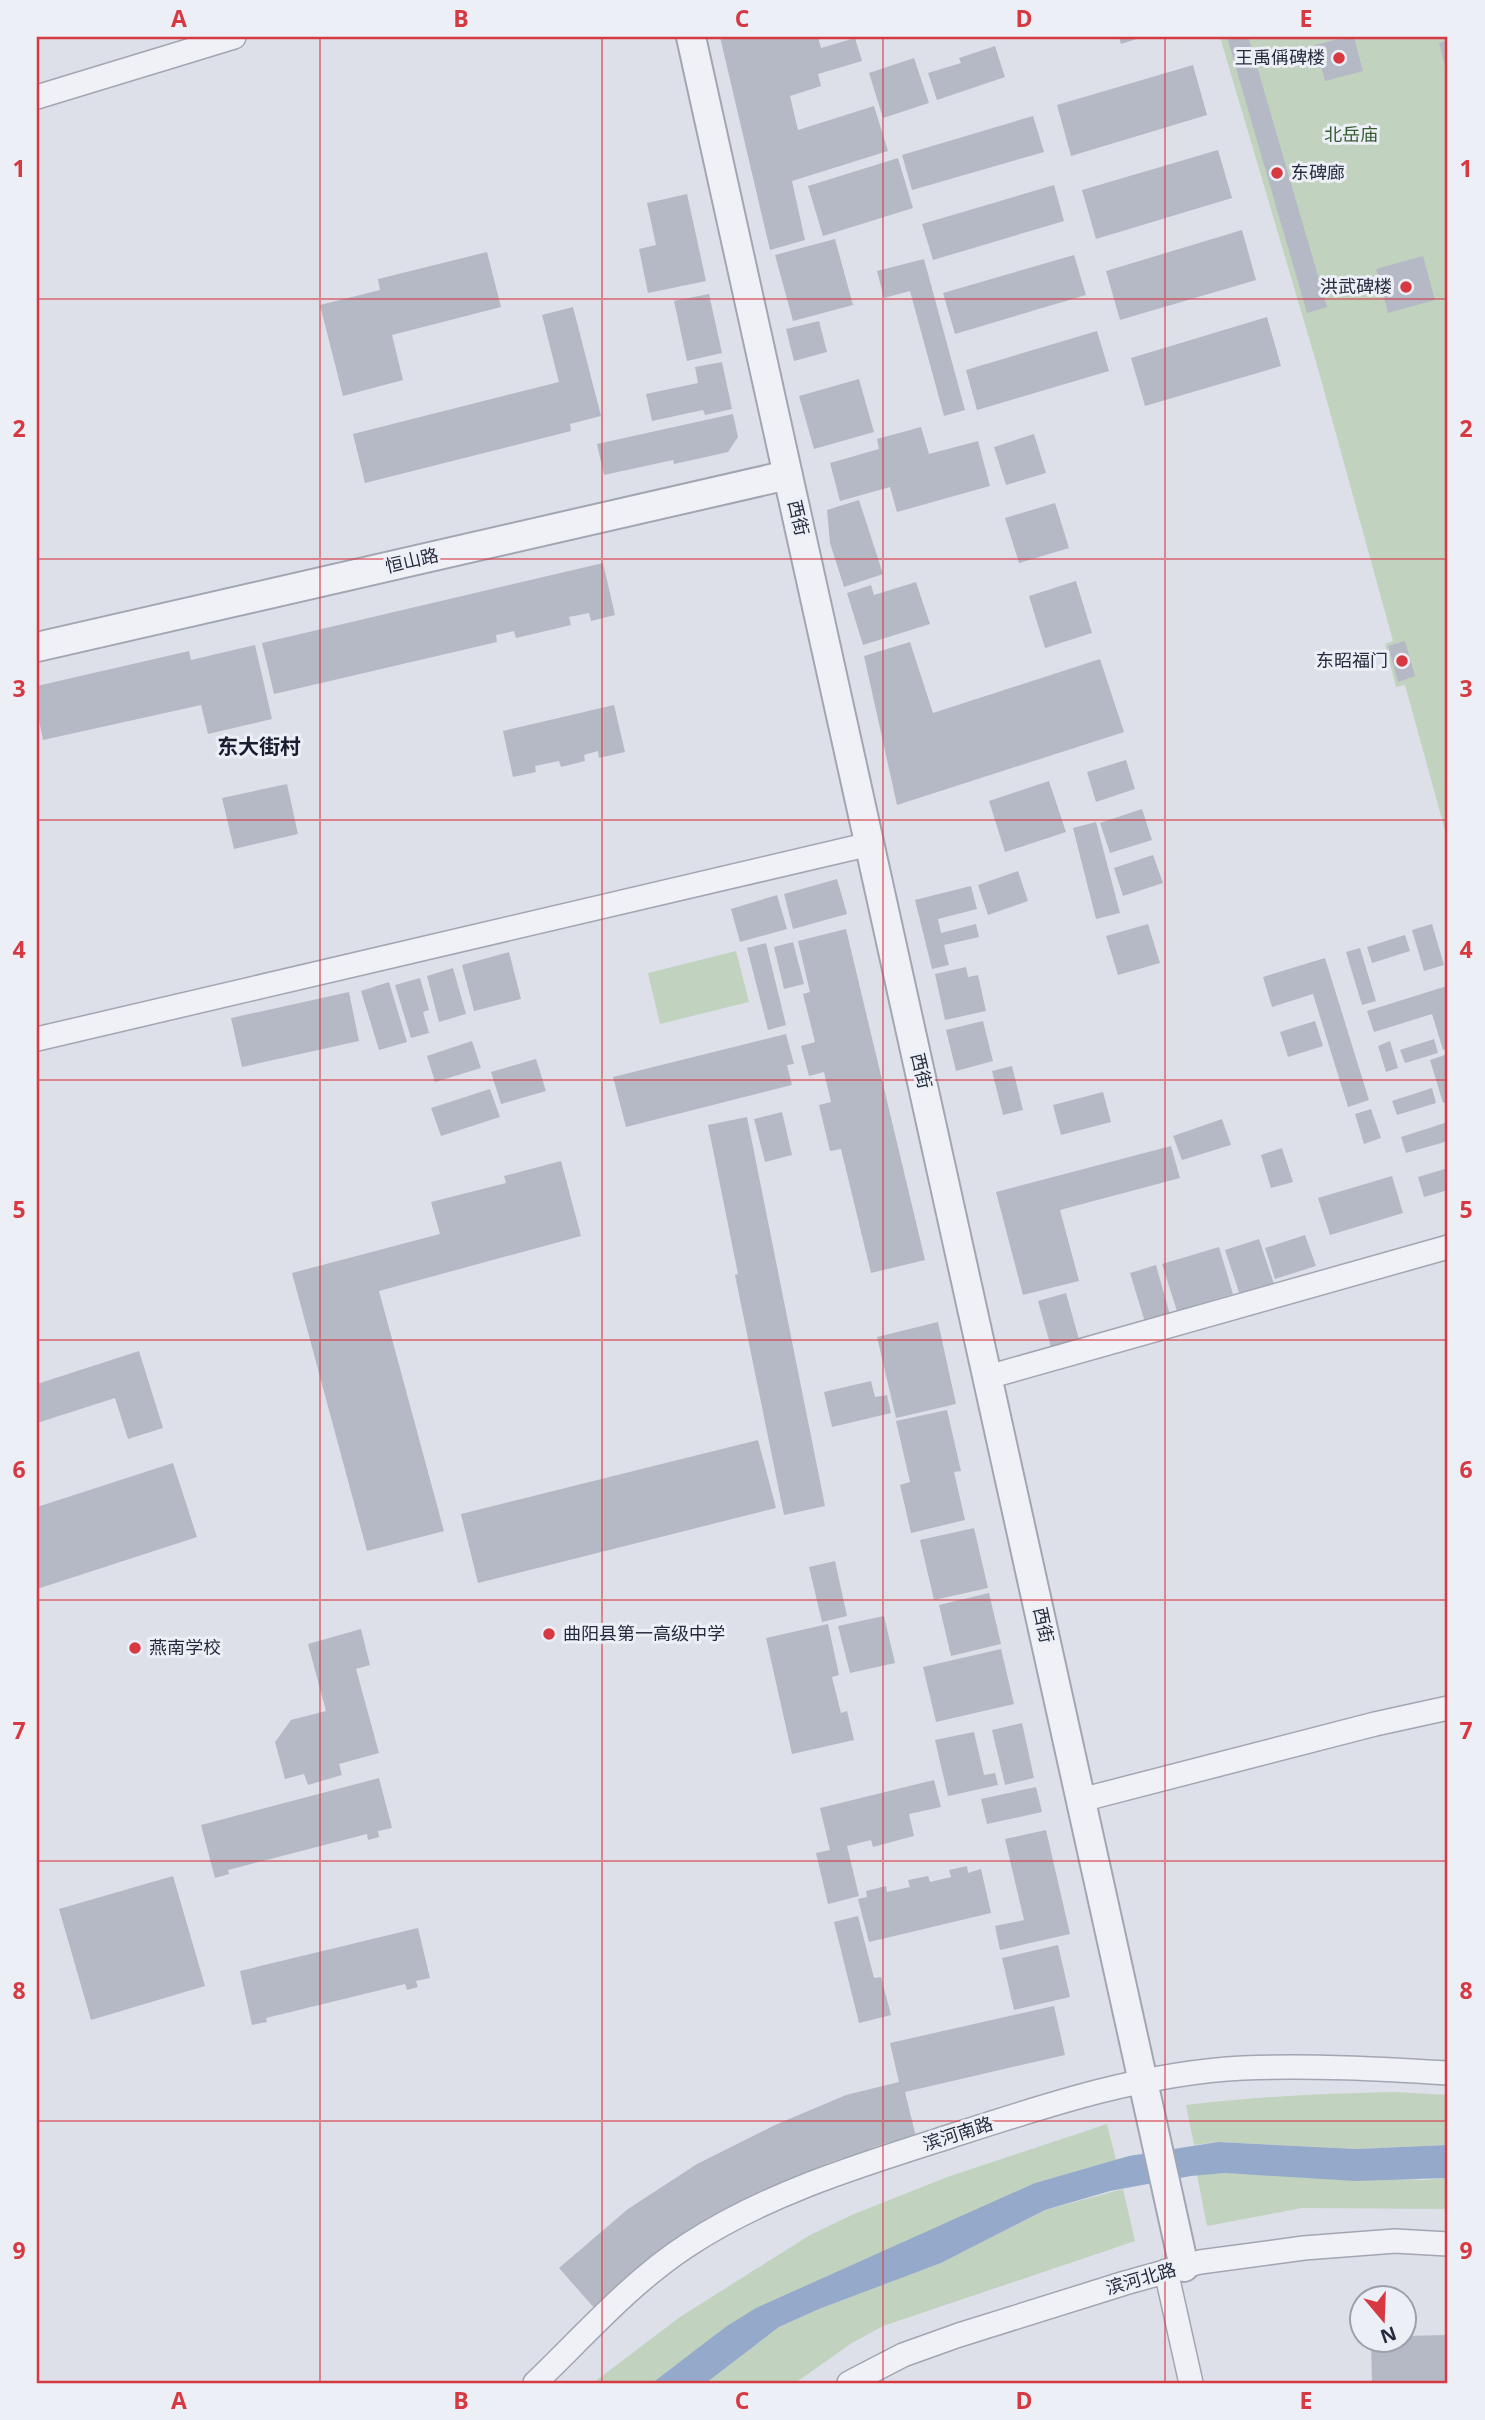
<svg xmlns="http://www.w3.org/2000/svg" width="1485" height="2420" viewBox="0 0 1485 2420" font-family="'Open Sans','Noto Sans SC',sans-serif">
<style>
.green{fill:#c1d2be}
.water{fill:#95aaca}
.building{fill:#b4b9c5}
.lines{fill:none;stroke-linecap:round;stroke-linejoin:round}
.minor-casing{stroke:#a2a6b2;stroke-width:26}
.tertiary-casing{stroke:#a2a6b2;stroke-width:32}
.minor{stroke:#f0f1f6;stroke-width:23}
.tertiary{stroke:#f0f1f6;stroke-width:28}
.grid{fill:none;stroke:#d63941;stroke-width:2;stroke-opacity:0.55}
.poi-dot{fill:#d63941;stroke:#eceff5;stroke-width:2.5}
.labels{text-anchor:middle;stroke-width:6;stroke-linejoin:round;paint-order:stroke}
.poi-label{font-size:18px;fill:#262c3f;stroke:#eceff5;text-anchor:end}
.park-label{font-size:18px;fill:#365c32;stroke:#eceff5}
.street-label{font-size:18px;fill:#262c3f;stroke:#eceff5}
.quarter-label{font-size:21px;font-weight:bold;fill:#181e30;stroke:#eceff5}
.neatline{fill:none;stroke:#d63941;stroke-width:2.5}
.grid-label{font-size:23px;text-anchor:middle;font-weight:bold;fill:#d63941}
</style>
<rect width="100%" height="100%" fill="#dde0e8"/>
<!-- green -->
<path class="green" d="M1220,37H1448V841L1405,685L1396,687L1385,644L1393,641L1317,365Z
M736,951L749,1002L660,1024L648,973Z
M1396,2092L1448,2095V2145L1356,2149L1218,2142L1194,2145L1186,2105C1256,2097 1325,2093 1396,2092Z
M1107,2124L1116,2160L1035,2183L943,2226L674,2366L652,2383H593L680,2317L810,2235L854,2214L950,2176Z
M1225,2173L1423,2180L1448,2178V2209L1302,2208L1207,2226L1197,2175Z
M1123,2189L1135,2241L883,2326L852,2343L795,2383H706L779,2327L819,2309L941,2263L1045,2210Z"/>
<!-- water -->
<path class="water" d="M1218,2142L1356,2149L1448,2145V2178L1355,2181L1225,2173L1191,2176L1110,2191L1045,2210L941,2263L819,2309L779,2327L706,2383H652L727,2326L756,2308L1035,2183L1129,2156Z"/>
<!-- building -->
<path class="building" d="M720,37H818L821,48L855,38L862,61L818,74L821,86L790,96L798,130L874,106L888,151L792,181L805,240L770,250Z
M1119,37H1143L1121,44Z
M1227,37H1254L1249,39L1327,307L1307,313Z
M1346,37H1354L1363,71L1325,81L1315,45Z
M1448,40V74H1447L1439,43Z
M995,46L1005,77L937,100L928,73L961,63L959,58Z
M914,58L929,103L883,118L869,73Z
M1193,65L1207,115L1071,156L1057,105Z
M1033,116L1044,152L912,190L902,155Z
M1218,150L1232,198L1096,239L1082,190Z
M898,158L913,208L823,236L808,186Z
M1054,185L1064,221L933,260L922,224Z
M687,194L706,281L648,293L639,249L656,245L647,203Z
M1242,230L1256,280L1120,320L1106,271Z
M835,239L853,305L793,321L775,255Z
M487,252L501,307L392,335L403,380L343,396L320,305L380,290L378,279Z
M1074,255L1086,295L955,334L943,293Z
M1423,256L1435,300L1388,313L1376,269Z
M924,259L965,410L944,416L910,291L884,298L877,271Z
M709,294L722,353L687,361L674,301Z
M573,307L601,416L570,424L571,431L365,483L353,434L559,382L542,315Z
M1267,317L1281,366L1145,406L1131,358Z
M819,321L827,352L794,361L786,329Z
M1097,331L1109,371L977,410L966,370Z
M722,362L732,409L705,415L703,410L652,421L646,394L698,383L695,367Z
M859,379L874,432L814,449L799,396Z
M733,414L738,437L728,452L674,464L673,460L604,475L597,444Z
M921,427L929,454L978,441L990,486L897,512L890,487L840,501L830,463L879,449L877,439Z
M1034,434L1046,473L1006,485L994,447Z
M859,500L883,574L844,587L830,543L827,510Z
M1055,503L1069,548L1019,563L1005,518Z
M603,563L615,615L591,621L589,613L569,617L571,625L516,638L514,631L496,635L497,642L274,694L262,643Z
M1076,581L1092,633L1045,648L1029,596Z
M916,582L930,624L863,645L847,593L871,585L874,595Z
M1405,641L1415,676L1398,682L1388,646Z
M910,642L933,713L1100,659L1124,732L897,805L864,656Z
M255,645L272,719L208,734L201,705L43,740L37,711V686L189,651L191,660Z
M614,705L625,752L599,758L598,751L584,755L585,761L561,767L559,761L535,766L536,772L513,777L503,731Z
M1126,760L1135,789L1096,802L1087,772Z
M1049,781L1066,832L1005,852L989,801Z
M287,784L298,834L234,849L222,798Z
M1142,809L1152,840L1110,853L1100,823Z
M1096,822L1120,913L1096,919L1073,828Z
M1153,855L1163,883L1123,896L1114,868Z
M1018,871L1028,901L988,915L978,885Z
M837,879L847,914L793,929L784,894Z
M971,886L977,909L938,919L941,933L976,924L979,937L944,945L949,965L932,969L915,900Z
M777,895L787,929L740,942L731,909Z
M1148,924L1160,963L1118,975L1106,936Z
M1432,924L1444,965L1424,971L1412,930Z
M846,929L925,1260L871,1273L841,1149L830,1151L819,1105L831,1102L824,1072L809,1076L801,1046L815,1042L803,994L810,992L798,941Z
M1405,935L1410,951L1372,963L1367,947Z
M793,942L804,984L784,989L774,947Z
M766,943L786,1025L768,1030L747,948Z
M1360,948L1376,1001L1362,1005L1346,952Z
M509,952L521,999L474,1011L462,965Z
M1325,958L1369,1100L1348,1107L1313,994L1272,1007L1263,977Z
M966,967L968,977L978,975L986,1011L945,1020L935,974Z
M453,968L466,1014L439,1022L427,976Z
M420,978L429,1010L423,1012L429,1033L411,1038L395,985Z
M389,982L407,1042L379,1050L361,991Z
M1447,986L1448,1048L1443,1050L1432,1014L1374,1032L1367,1011Z
M349,992L359,1041L242,1067L231,1018Z
M983,1021L993,1061L956,1071L946,1030Z
M1315,1021L1323,1046L1288,1057L1280,1032Z
M786,1034L794,1064L787,1065L792,1085L626,1127L613,1077Z
M1434,1039L1438,1053L1405,1063L1400,1050Z
M472,1041L481,1068L435,1082L427,1056Z
M1390,1041L1398,1068L1386,1072L1378,1046Z
M1448,1054V1101L1443,1103L1430,1060Z
M536,1059L546,1091L501,1104L491,1072Z
M1012,1066L1023,1110L1003,1115L992,1071Z
M1432,1088L1436,1103L1397,1115L1392,1101Z
M490,1089L500,1117L441,1136L431,1108Z
M1103,1092L1111,1122L1061,1135L1053,1105Z
M1371,1109L1381,1138L1364,1144L1355,1114Z
M782,1112L792,1155L765,1162L754,1119Z
M747,1117L825,1506L784,1515L735,1275L738,1274L708,1125Z
M1222,1119L1231,1145L1182,1160L1173,1136Z
M1448,1122V1141L1406,1153L1401,1137Z
M1171,1146L1180,1178L1060,1210L1079,1281L1023,1295L996,1192Z
M1282,1148L1293,1182L1271,1188L1261,1155Z
M561,1161L581,1236L379,1291L444,1531L367,1551L292,1273L440,1234L431,1202L506,1183L504,1176Z
M1448,1168V1190L1424,1197L1418,1177Z
M1392,1176L1403,1213L1330,1235L1318,1198Z
M1305,1235L1316,1266L1275,1279L1265,1248Z
M1259,1239L1274,1284L1240,1295L1225,1250Z
M1219,1247L1233,1294L1177,1311L1162,1264Z
M1156,1265L1170,1315L1145,1322L1130,1273Z
M1066,1293L1080,1343L1052,1351L1038,1301Z
M938,1322L956,1404L896,1418L877,1337Z
M139,1351L163,1428L128,1439L115,1398L37,1423V1384Z
M871,1381L875,1397L887,1395L891,1413L832,1427L824,1392Z
M947,1410L961,1471L954,1472L965,1520L911,1533L900,1485L910,1482L896,1421Z
M758,1440L776,1508L478,1583L461,1514Z
M173,1463L197,1537L37,1589V1507Z
M974,1528L988,1588L934,1600L920,1540Z
M835,1561L847,1616L822,1622L809,1567Z
M989,1593L1001,1644L951,1656L939,1605Z
M884,1616L895,1663L850,1673L838,1626Z
M828,1624L839,1675L832,1677L841,1713L847,1711L854,1740L792,1754L766,1638Z
M361,1629L370,1665L356,1669L379,1753L339,1764L342,1775L308,1785L304,1774L285,1779L275,1742L291,1720L326,1711L308,1644Z
M1001,1649L1014,1704L936,1722L923,1667Z
M1022,1723L1034,1778L1005,1785L992,1730Z
M974,1732L984,1775L995,1773L998,1785L948,1796L935,1740Z
M379,1778L392,1828L378,1831L379,1837L368,1840L367,1834L228,1870L229,1874L215,1878L201,1825Z
M934,1780L941,1807L909,1814L914,1836L873,1847L871,1840L847,1846L859,1896L828,1904L816,1853L830,1850L820,1808Z
M1036,1787L1042,1812L987,1824L981,1799Z
M1046,1830L1070,1934L1000,1950L995,1926L1024,1920L1005,1839Z
M967,1866L968,1873L981,1869L991,1913L869,1942L858,1899L867,1897L866,1891L886,1886L887,1892L910,1887L908,1880L928,1876L930,1882L951,1877L949,1870Z
M173,1876L205,1986L91,2020L59,1909Z
M858,1916L874,1978L881,1977L891,2015L859,2023L834,1922Z
M418,1928L430,1978L416,1981L418,1987L407,1990L405,1984L266,2018L267,2022L252,2025L240,1971Z
M1058,1945L1070,1997L1014,2010L1002,1958Z
M1054,2006L1065,2055L905,2092L916,2137L893,2146L890,2142L871,2148V2151L846,2162L842,2158L826,2164L827,2170L802,2181L795,2178L596,2310L559,2268L628,2209L697,2164L775,2125L846,2095L899,2082L890,2043Z
M1448,2335V2383H1372L1371,2340H1404V2336Z"/>
<g class="lines">
<!-- minor casing -->
<g class="minor-casing">
<path id="minor" d="M37,97L234,37
M37,1039L870,844
M988,1377L1448,1247
M1081,1800L1375,1724L1448,1708
M1166,2271L1191,2383
M535,2383C584,2336 631,2282 688,2245C766,2194 857,2166 945,2138C1041,2107 1141,2073 1243,2068C1311,2065 1380,2069 1448,2073
M849,2383L903,2355L959,2335L1125,2283L1200,2262L1304,2248L1395,2241L1448,2244"/>
</g>
<!-- tertiary casing -->
<g class="tertiary-casing">
<path id="tertiary" d="M691,37L1184,2267
M37,647L788,475"/>
</g>
<!-- minor -->
<use href="#minor" class="minor"/>
<!-- tertiary -->
<use href="#tertiary" class="tertiary"/>
</g>
<!-- grid -->
<path class="grid" d="M320,37V2383M602,37V2383M883,37V2383M1165,37V2383M37,299H1448M37,559H1448M37,820H1448M37,1080H1448M37,1340H1448M37,1600H1448M37,1861H1448M37,2121H1448"/>
<!-- markers -->
<g class="poi-dot">
<circle cx="1339" cy="58" r="7"/>
<circle cx="1277" cy="173" r="7"/>
<circle cx="1406" cy="287" r="7"/>
<circle cx="1402" cy="661" r="7"/>
<circle cx="549" cy="1634" r="7"/>
<circle cx="135" cy="1648" r="7"/>
</g>
<g class="labels">
<!-- poi labels -->
<g class="poi-label">
<text x="1325" y="64">王禹偁碑楼</text>
<text x="1291" y="179" text-anchor="start">东碑廊</text>
<text x="1392" y="293">洪武碑楼</text>
<text x="1388" y="667">东昭福门</text>
<text x="563" y="1640" text-anchor="start">曲阳县第一高级中学</text>
<text x="149" y="1654" text-anchor="start">燕南学校</text>
</g>
<!-- park labels -->
<g class="park-label">
<text x="1351" y="141">北岳庙</text>
</g>
<!-- street labels -->
<g class="street-label">
<text transform="translate(798 518) rotate(77)" y="6">西街</text>
<text transform="translate(412 561) rotate(-13)" y="6">恒山路</text>
<text transform="translate(921 1071) rotate(77)" y="6">西街</text>
<text transform="translate(1043 1625) rotate(78)" y="6">西街</text>
<text transform="translate(958 2134) rotate(-18)" y="6">滨河南路</text>
<text transform="translate(1141 2279) rotate(-16)" y="6">滨河北路</text>
</g>
<!-- quarter labels -->
<g class="quarter-label">
<text x="259" y="754">东大街村</text>
</g>
</g>
<!-- border -->
<rect width="1485" height="2420" fill="none" stroke="#eceff5" stroke-width="77"/>
<!-- north arrow -->
<g transform="translate(1383 2319) rotate(161)"><circle r="33" fill="#eceff5" stroke="#9da1ac" stroke-width="2"/>
<path d="M0-5L12 26L0 18L-12 26Z" fill="#d63941"/>
<text y="-10" font-size="19" font-weight="bold" text-anchor="middle" fill="#262c3f">N</text>
</g>
<rect x="38" y="38" width="1408" height="2344" class="neatline"/>
<g class="grid-label">
<text x="179" y="27">A</text>
<text x="461" y="27">B</text>
<text x="742" y="27">C</text>
<text x="1024" y="27">D</text>
<text x="1306" y="27">E</text>
<text x="19" y="177">1</text>
<text x="1466" y="177">1</text>
<text x="19" y="437">2</text>
<text x="1466" y="437">2</text>
<text x="19" y="697">3</text>
<text x="1466" y="697">3</text>
<text x="19" y="958">4</text>
<text x="1466" y="958">4</text>
<text x="19" y="1218">5</text>
<text x="1466" y="1218">5</text>
<text x="19" y="1478">6</text>
<text x="1466" y="1478">6</text>
<text x="19" y="1739">7</text>
<text x="1466" y="1739">7</text>
<text x="19" y="1999">8</text>
<text x="1466" y="1999">8</text>
<text x="19" y="2259">9</text>
<text x="1466" y="2259">9</text>
<text x="179" y="2409">A</text>
<text x="461" y="2409">B</text>
<text x="742" y="2409">C</text>
<text x="1024" y="2409">D</text>
<text x="1306" y="2409">E</text>
</g>
</svg>
